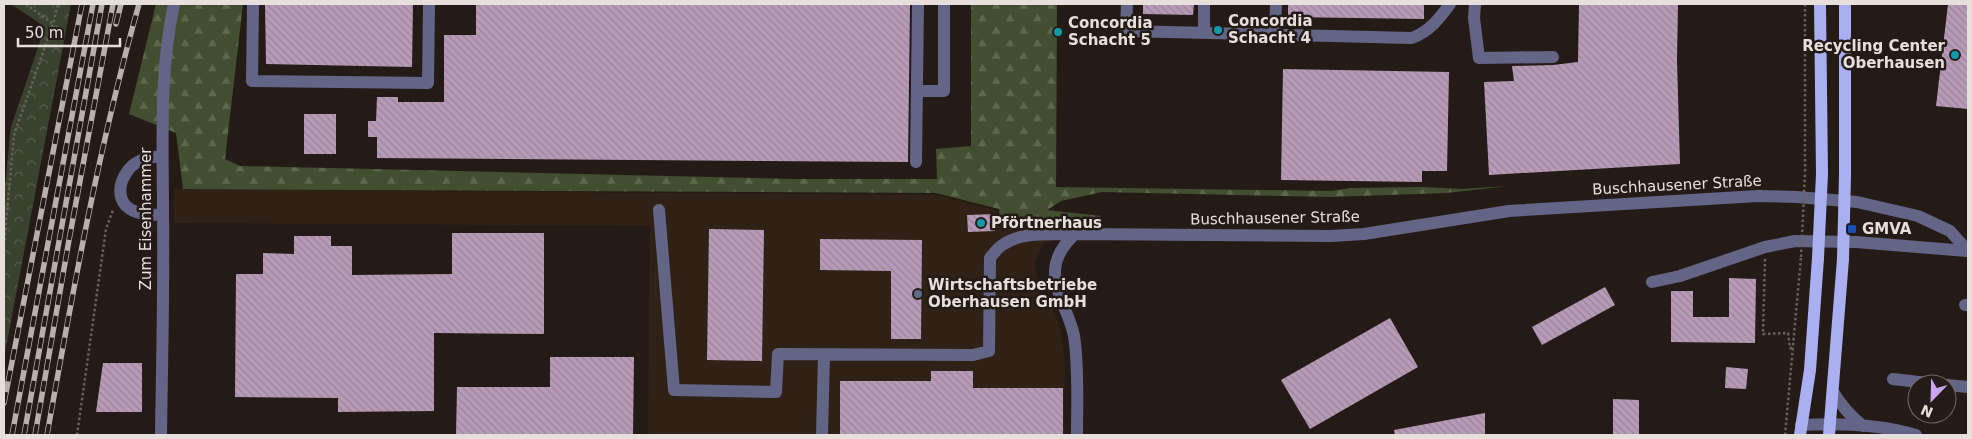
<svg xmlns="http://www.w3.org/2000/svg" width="1972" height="439" viewBox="0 0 1972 439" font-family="'DejaVu Sans',sans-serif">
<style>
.commercial{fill:#2f2115}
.forest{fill:url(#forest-firs)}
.park{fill:url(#park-crowns)}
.building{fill:url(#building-back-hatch)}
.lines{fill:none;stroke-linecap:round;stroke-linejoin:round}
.path{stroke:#6a605c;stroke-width:2.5;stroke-dasharray:2.5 2.5;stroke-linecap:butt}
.minor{stroke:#636586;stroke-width:12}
.major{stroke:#aaaff2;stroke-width:12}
.rail-casing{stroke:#b8b0ac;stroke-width:5.5}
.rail{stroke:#251b16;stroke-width:4;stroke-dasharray:11;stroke-linecap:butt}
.path-bridge{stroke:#6a605c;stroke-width:2.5;stroke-dasharray:2.5 2.5;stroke-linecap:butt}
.major-bridge{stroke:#aaaff2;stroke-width:12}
.culture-dot{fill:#0f9aa8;stroke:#251b16;stroke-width:2}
.transit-dot{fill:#1a4fb4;stroke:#251b16;stroke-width:2}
.service-dot{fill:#5c6f8a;stroke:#251b16;stroke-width:2}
.labels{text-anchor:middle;stroke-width:5;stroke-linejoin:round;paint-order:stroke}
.poi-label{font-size:15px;font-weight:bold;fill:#e7dfdc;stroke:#251b16;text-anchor:start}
.street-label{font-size:15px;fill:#e7dfdc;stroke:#251b16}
</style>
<defs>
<pattern id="forest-firs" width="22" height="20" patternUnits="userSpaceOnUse" patternTransform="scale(1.25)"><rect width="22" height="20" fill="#414f30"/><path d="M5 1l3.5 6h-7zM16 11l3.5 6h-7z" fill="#5c684d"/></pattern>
<pattern id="park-crowns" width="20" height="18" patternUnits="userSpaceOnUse" patternTransform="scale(1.25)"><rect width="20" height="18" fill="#39422f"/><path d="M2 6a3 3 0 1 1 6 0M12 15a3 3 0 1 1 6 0" fill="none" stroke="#565d4d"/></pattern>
<pattern id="building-back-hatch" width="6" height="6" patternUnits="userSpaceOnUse" patternTransform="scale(1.25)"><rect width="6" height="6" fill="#b79ab8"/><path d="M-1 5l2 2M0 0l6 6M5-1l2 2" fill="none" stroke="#9a849a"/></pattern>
</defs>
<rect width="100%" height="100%" fill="#251b16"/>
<!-- commercial -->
<path class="commercial" d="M174,189L937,195L998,211V225L1062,228L1048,244L1044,243L1035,262L1037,280L1051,304L1061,330L1065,365L1064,435H648L650,226L174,223Z"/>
<!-- forest -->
<path class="forest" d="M156,4H243L225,159L240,166L794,179H937L936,149L971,146V4H1057L1056,187L1332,191L1350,188L1423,187L1462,189L1509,186L1446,193L1330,197L1102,192L1061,201L1047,210L1101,216L1084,226L1000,223L999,209L936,193L183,189L176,133L129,114Z"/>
<!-- park -->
<path class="park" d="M11,4H71L4,358V196L11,127L45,27Z"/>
<!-- building -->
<path class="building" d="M265,4H413L412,67L266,64Z
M476,4H910L908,162L377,158V137H368V121H376L377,97H398V102H444V35H476Z
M1143,4H1194L1193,15L1143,14Z
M1288,4H1424V19L1288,17Z
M1579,4H1678L1677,60L1680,164L1489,175L1484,82L1514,81L1512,66L1553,65L1578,62Z
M1948,4H1968V109L1936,106Z
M1283,69L1449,72L1447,171H1422V182L1281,180Z
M304,114H336V154H304Z
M995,214V231L968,232L967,215Z
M709,229L764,230L762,361L707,360Z
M452,233H544V334L434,333V411L338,412V398L235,397L236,274H263V253L294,254V236H331V246H352V275L452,274Z
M820,239L922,240L921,339H891V271L820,270Z
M1729,278L1756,279L1755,343L1671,342V291H1693V317H1729Z
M1605,287L1615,305L1542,345L1532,327Z
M1390,318L1418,367L1310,429L1281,380Z
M550,357H634L633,435H456L457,387H550Z
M103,363H142V412H96Z
M1726,367L1748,369L1746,389L1725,388Z
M931,371H973V388H1063V435H840V381H931Z
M1613,399L1639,400V435H1613Z
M1485,413V435H1395L1394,430Z"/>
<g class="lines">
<!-- path -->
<path class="path" d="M26,4L53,24
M1805,4V173
M4,245L14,135L53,24L58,4
M1765,259L1763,334L1788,333L1790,348H1793
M77,435L106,229L113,210
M1785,435L1801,257"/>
<!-- minor -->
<path class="minor" d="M253,4L252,81L428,83L429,4
M1127,4L1126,31L1412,38C1430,31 1439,19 1450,4
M1475,4L1474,18L1479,58L1553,57
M1204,33V4
M1275,34L1276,4
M917,91H944V4
M162,156C153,157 144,158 136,163C129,167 125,174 122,181C113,210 141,217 163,214
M916,162L918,4
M659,210L674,390L776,392L778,354L973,355L989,351L990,258C994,253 998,247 1004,244C1023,231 1053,235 1075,234
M1652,282L1680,276L1765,247L1795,241L1856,242L1967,251
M1965,305H1968
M1893,379L1936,384
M1947,385L1968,387
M1833,392C1841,405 1850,416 1863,426
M1801,425C1839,423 1880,424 1916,435
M161,435C162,362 164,289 163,215C163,145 159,73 174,4
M822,435L824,355
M1077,435C1077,404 1079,367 1074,336C1070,314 1054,293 1055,270C1056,255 1064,244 1075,234L1331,236L1364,234L1509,211L1758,196L1797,197L1857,202L1918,216L1950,231L1968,251"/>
<!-- major -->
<path class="major" d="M1820,4L1822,174
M1845,4V175
M1800,435L1810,370L1818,258
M1829,435L1843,259"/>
<!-- rail casing -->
<g class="rail-casing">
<path id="rail" d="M116,24L121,4
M4,403L82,4
M12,435L93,4
M24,435L102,4
M35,435L69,240L113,4
M47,435C73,290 99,146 139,4"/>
</g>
<!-- rail -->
<use href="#rail" class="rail"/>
<!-- path-bridge -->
<path class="path-bridge" d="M1801,257L1805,173"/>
<!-- major-bridge -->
<path class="major-bridge" d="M1818,258L1822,174
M1843,259L1845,175"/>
</g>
<!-- markers -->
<g class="culture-dot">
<circle cx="1218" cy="30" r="5"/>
<circle cx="1058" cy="32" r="5"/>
<circle cx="1955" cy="55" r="5"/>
<circle cx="981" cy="223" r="5"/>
</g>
<rect class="transit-dot" x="1847" y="224" width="10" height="10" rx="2.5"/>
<circle class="service-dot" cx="918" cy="294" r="5"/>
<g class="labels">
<!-- poi labels -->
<g class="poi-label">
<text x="1228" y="26">Concordia<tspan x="1228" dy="17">Schacht 4</tspan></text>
<text x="1068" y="28">Concordia<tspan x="1068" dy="17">Schacht 5</tspan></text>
<text x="1945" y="51" text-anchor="end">Recycling Center<tspan x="1945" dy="17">Oberhausen</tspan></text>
<text x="991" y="228">Pförtnerhaus</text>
<text x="1862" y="234">GMVA</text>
<text x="928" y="290">Wirtschaftsbetriebe<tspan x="928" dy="17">Oberhausen GmbH</tspan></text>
</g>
<!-- street labels -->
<g class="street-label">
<text transform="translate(1677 185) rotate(-3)" y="5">Buschhausener Straße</text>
<text transform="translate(1275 218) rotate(-1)" y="5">Buschhausener Straße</text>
<text transform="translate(146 219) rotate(-90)" y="5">Zum Eisenhammer</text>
</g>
</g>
<!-- border -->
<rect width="1972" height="439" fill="none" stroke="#e7dfdc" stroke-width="10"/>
<!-- north arrow -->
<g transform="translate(1932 399) rotate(203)"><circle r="24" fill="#251b16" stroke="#736965"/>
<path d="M0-4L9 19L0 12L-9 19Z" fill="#c8a6ef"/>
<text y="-8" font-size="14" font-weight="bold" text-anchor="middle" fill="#e7dfdc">N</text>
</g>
<!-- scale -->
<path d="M18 38v8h102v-8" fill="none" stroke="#e7dfdc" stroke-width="2.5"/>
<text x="25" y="38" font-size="15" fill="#e7dfdc" stroke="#251b16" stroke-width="4" paint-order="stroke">50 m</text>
</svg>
